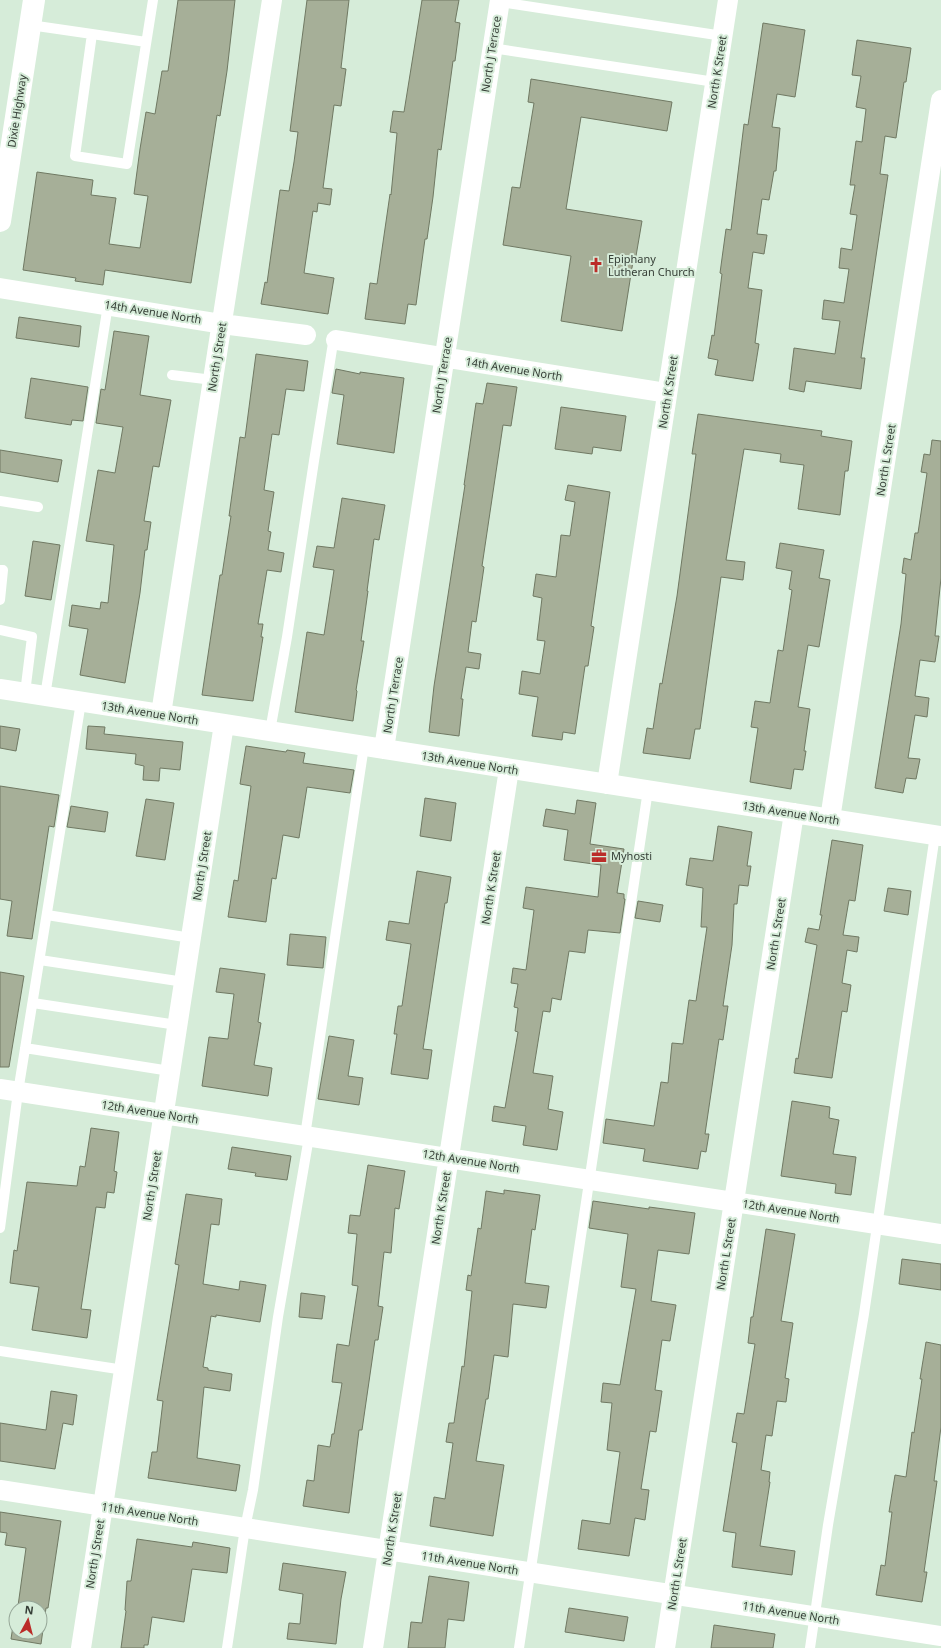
<svg xmlns="http://www.w3.org/2000/svg" width="941" height="1648" viewBox="0 0 941 1648" font-family="'Noto Sans',sans-serif">
<style>
.building{fill:#a6af98;stroke:#707963;fill-rule:evenodd}
.lines{fill:none;stroke-linecap:round;stroke-linejoin:round}
.service{stroke:#fff;stroke-width:10}
.minor{stroke:#fff;stroke-width:20}
.primary{stroke:#fff;stroke-width:22}
.labels{text-anchor:middle;stroke-width:4;stroke-linejoin:round;paint-order:stroke}
.street-label{font-size:11px;fill:#363f37;stroke:#d6ecd9}
.poi-label{font-size:11px;fill:#363f37;stroke:#d6ecd9;text-anchor:start}
</style>
<rect width="100%" height="100%" fill="#d6ecd9"/>
<!-- building -->
<path class="building" d="M178,0H235L227,71L220,116L217,115L191,283L105,270L103,285L75,281L76,278L23,270L37,172L93,180L91,195L116,198L109,244L140,248L148,196L134,194L140,149L146,112L155,114L162,71H168Z
M307,0H349L341,68L346,69L341,106L334,105L323,188L332,189L330,205L318,203L317,212L313,211L304,273L334,278L328,314L261,304L265,282L267,283L280,190L289,191L294,162L298,132L290,131Z
M422,0H459L455,22L460,23L455,61H453L441,150L438,149L433,197L427,239H425L416,305L408,304L405,324L365,319L370,283L377,284L390,194L391,195L397,133L390,132L393,111L404,112Z
M763,23L805,30L795,97L777,94L772,127L780,128L776,171H774L769,200L762,199L757,234L767,235L764,254L753,252L748,288L762,290L755,343L759,344L753,381L715,375L718,360L708,358L712,335L714,336L722,274L720,273L726,229L731,230L744,124L748,125Z
M857,40L911,48L906,82H904L896,138L885,136L880,174L888,175L861,358H865L861,389L806,381L804,392L789,389L794,348L835,354L840,321L822,319L824,300L844,303L849,269L839,268L841,248L852,250L857,215L850,214L855,185H850L856,141L862,142L866,109L856,107L861,76L852,75Z
M531,79L672,102L667,131L581,117L566,209L642,221L636,256L634,255L622,331L561,321L571,256L503,245L512,187L520,188L534,103L528,102Z
M19,317L81,326L79,347L16,338Z
M114,331L149,336L140,395L171,400L159,467L153,466L144,521L151,522L147,550H145L140,593L125,683L80,675L88,629L69,626L72,605L100,609L101,602L108,603L114,545L86,541L98,470L115,473L123,427L96,423L101,389L105,390Z
M256,354L308,361L304,391L286,389L279,435L272,434L264,490L274,492L268,531L271,532L268,550L284,553L281,572L267,570L258,624H263L261,637H263L253,701L202,695L220,575H222L231,516H229L240,437L245,438Z
M336,369L360,374V372L404,378L394,453L337,444L344,395L332,393Z
M31,378L88,387L83,421L72,420L71,425L25,418Z
M487,383L517,387L511,426L503,425L482,566L484,567L476,622L472,621L468,652L481,654L479,669L466,667L461,699H463L459,736L429,732L434,686L465,485H464L476,403L483,404Z
M561,407L626,416L621,451L593,447L592,454L555,449Z
M698,414L822,431L821,436L852,441L848,471H845L840,515L798,509L804,465L780,462L781,454L744,449L726,560L745,562L743,580L721,577L700,729H695L690,759L643,753L647,728L653,729L660,683L662,684L677,596L696,454H692Z
M932,440L941,441V578L935,636H939L935,662L920,660L915,696L929,698L927,717L915,715L908,758L920,759L916,779L906,778L903,793L875,788L901,624L906,574L902,573L904,558L911,560L915,533H918L927,473L921,472L924,454L930,455Z
M0,450L62,460L58,482L0,472Z
M568,485L610,492L591,626L594,627L588,666H585L575,734L563,732L562,740L532,736L538,697L519,694L522,671L540,674L545,641L537,640L542,598L533,596L536,574L556,577L561,535L570,536L575,502L565,500Z
M342,498L385,505L379,540L374,539L367,591H368L361,641H364L356,690L357,691L353,721L295,712L307,632L324,635L334,570L313,567L317,546L334,548Z
M33,541L60,545L51,600L25,596Z
M780,543L824,550L819,578L830,580L819,647L808,645L798,707L810,709L804,751H806L803,770L794,769L791,789L750,782L758,728L751,727L755,701L770,703L778,650L783,651L792,590L789,589L792,571L776,568Z
M0,726L20,729L16,751L0,748Z
M88,726L105,727L104,734L183,742L180,770L160,768L159,781L143,780L144,766L135,764L136,754L86,749Z
M246,746L286,752L287,750L305,753L303,763L354,770L350,793L307,787L299,838L283,835L276,879L272,878L266,922L228,917L234,880L238,881L251,786L240,784Z
M0,786L59,795L54,827L49,826L32,939L7,936L12,901L0,899Z
M425,798L456,803L451,841L420,836Z
M146,799L174,803L165,860L136,856Z
M577,800L596,803L590,844L624,849L617,893L624,894V899H625L620,933L588,930L585,953L569,951L561,1000L552,998L550,1012L543,1011L533,1073L553,1076L548,1109L563,1112L557,1150L523,1145L526,1126L492,1121L494,1106L505,1108L518,1032L515,1031L518,1008L514,1007L518,984L511,983L513,968L526,970L534,910L523,908L526,887L598,897L601,865L564,860L568,830L543,826L546,809L575,814Z
M71,806L108,812L105,832L67,827Z
M718,826L752,832L747,866H751L748,886L739,885L737,904H734L732,945L723,1006H728L723,1040L719,1039L705,1134H709L706,1152L701,1151L698,1169L643,1161L645,1149L603,1143L606,1119L654,1126L661,1082L668,1083L672,1043L683,1044L689,1000L696,1001L707,927H701L703,888L686,885L690,858L713,861Z
M832,840L863,845L855,901L849,900L843,935L859,937L857,952L847,950L842,983L851,985L847,1012L842,1011L832,1078L794,1073L796,1058L798,1059L817,945L805,942L808,928L819,930L822,915H820Z
M417,871L451,877L447,903H445L423,1049L432,1050L428,1079L391,1074L397,1034H394L398,1006H402L411,944L386,940L389,921L409,924Z
M888,888L911,891L908,915L884,911Z
M638,901L663,905L660,922L635,918Z
M290,934L326,937L323,968L287,965Z
M220,968L265,974L258,1022L261,1023L254,1065L272,1068L268,1096L202,1086L209,1037L228,1039L234,994L216,992Z
M0,972L24,976L9,1067H0Z
M329,1036L354,1040L348,1076L363,1078L359,1105L318,1099Z
M792,1101L830,1107L829,1118L839,1120L833,1154L856,1157L851,1195L835,1193L836,1184L781,1176Z
M91,1128L119,1132L114,1171L117,1172L114,1193L107,1192L105,1208L96,1207L90,1249L81,1309L91,1310L87,1338L32,1330L39,1287L10,1283L14,1250L17,1251L27,1182L77,1186L80,1166L85,1167Z
M232,1147L291,1156L287,1180L255,1176L256,1173L228,1169Z
M368,1165L405,1171L399,1209L395,1208L391,1253L384,1252L378,1306L383,1307L378,1340H375L362,1430H359L349,1513L303,1506L307,1480L314,1481L318,1445L330,1447L332,1434H334L342,1383L332,1382L337,1344L349,1346L358,1286L352,1285L357,1234L348,1233L350,1215L360,1216Z
M504,1190L540,1195L535,1230L532,1229L525,1283L549,1286L546,1308L513,1304L508,1357L494,1355L488,1399H486L476,1461L504,1465L493,1536L430,1526L434,1497L445,1499L453,1443L446,1442L449,1423H454L462,1366L464,1367L472,1291L466,1290L468,1275L471,1276L478,1228L481,1229L486,1191L504,1194Z
M186,1194L222,1199L219,1225L211,1224L203,1284L239,1290L240,1281L266,1285L260,1322L216,1315V1317L211,1316L203,1367L208,1368V1370L232,1374L230,1391L204,1387L197,1458L240,1465L236,1491L148,1478L152,1452H157L163,1401L157,1400L179,1265L175,1264Z
M593,1201L649,1209V1207L695,1213L689,1254L658,1250L651,1301L676,1305L670,1341L662,1340L655,1390L662,1391L656,1432L650,1431L641,1489L649,1490L645,1520L635,1518L629,1556L578,1549L582,1520L610,1524L620,1452L607,1450L612,1403L601,1402L603,1383L620,1385L636,1289L621,1287L628,1234L589,1228Z
M766,1229L795,1234L781,1321L793,1323L785,1378L789,1379L786,1402L777,1401L772,1436L766,1435L761,1470L770,1472L769,1482H770L760,1546L795,1551L792,1575L732,1567L736,1533L723,1531L737,1443L732,1442L737,1413L744,1414L755,1344L748,1343L751,1317H753Z
M902,1259L941,1264V1290L899,1284Z
M301,1293L325,1296L322,1319L299,1317Z
M926,1342L941,1345V1427L934,1481H937L924,1572H927L922,1602L876,1595L881,1565L885,1566L892,1512H889L895,1475L906,1477L912,1432L914,1433L922,1379H920Z
M51,1391L77,1395L73,1425L63,1423L55,1469L0,1461V1423L46,1430Z
M0,1512L61,1521L48,1608H46L41,1644L11,1639L16,1606H18L26,1548L5,1545L7,1533L0,1532ZM16,1608H40V1632H16Z
M137,1539L192,1547L193,1542L230,1548L227,1573L192,1569L184,1622L152,1617L148,1645H144V1648H121L126,1611L125,1610L127,1581H131Z
M283,1563L346,1572L341,1599L336,1644L287,1639L289,1623L300,1624L303,1594L279,1590Z
M429,1576L469,1582L464,1621L448,1619L445,1648H408L411,1622L422,1623Z
M569,1608L628,1617L624,1641L565,1632Z
M714,1625L775,1634L773,1648H711Z"/>
<g class="lines">
<!-- service -->
<path class="service" d="M500,2L723,36
M30,25L92,34L75,156L127,164L153,0
M92,34L146,42
M492,48L715,82
M172,375L213,380
M0,501L38,507
M0,570H3L0,600
M0,630L32,637L25,693
M45,696L108,305
M270,731L287,637L314,461L333,343L336,340
M47,915L191,938
M40,960L184,982
M33,1003L177,1025
M25,1048L170,1071
M305,1136L364,746
M0,1228L18,1092L81,702
M0,1351L124,1370
M227,1648L245,1528L253,1490L278,1317L309,1137
M519,1648L648,790
M810,1648L828,1525L864,1314L935,835"/>
<!-- minor -->
<path class="minor" d="M0,288L222,324L306,335
M336,340L667,393
M0,689L941,836
M161,714L272,0
M384,749L500,0
M607,784L728,0
M830,819L941,100
M0,1089L941,1234
M0,1490L941,1636
M81,1648L224,724
M373,1648L509,769
M665,1648L794,813"/>
<!-- primary -->
<path class="primary" d="M0,221L34,0"/>
</g>
<!-- icons -->
<defs>
<g id="church-bare" transform="scale(1.2)"><path d="M-1.2-6h2.4v3.5h3.3v2.4h-3.3V6h-2.4V-.1h-3.3v-2.4h3.3Z" fill="#bb2c28" stroke="#d6ecd9" stroke-width="2.5" paint-order="stroke"/></g>
<g id="office-bare" transform="scale(1.2)"><path d="M-6-3h4V-5.5h4V-3h4V5H-6ZM-1-4.5V-3h2v-1.5ZM-6 0V1H6V0Z" fill="#bb2c28" stroke="#d6ecd9" stroke-width="2.5" paint-order="stroke"/></g>
</defs>
<g fill-rule="evenodd">
<use href="#church-bare" x="596" y="265"/>
<use href="#office-bare" x="599" y="856"/>
</g>
<g class="labels">
<!-- street labels -->
<g class="street-label">
<text transform="translate(491 54) rotate(-81)" y="4">North J Terrace</text>
<text transform="translate(717 72) rotate(-81)" y="4">North K Street</text>
<text transform="translate(17 111) rotate(-81)" y="4">Dixie Highway</text>
<text transform="translate(153 312) rotate(9)" y="4">14th Avenue North</text>
<text transform="translate(217 357) rotate(-81)" y="4">North J Street</text>
<text transform="translate(514 369) rotate(9)" y="4">14th Avenue North</text>
<text transform="translate(442 375) rotate(-81)" y="4">North J Terrace</text>
<text transform="translate(668 392) rotate(-81)" y="4">North K Street</text>
<text transform="translate(886 460) rotate(-81)" y="4">North L Street</text>
<text transform="translate(393 695) rotate(-81)" y="4">North J Terrace</text>
<text transform="translate(150 713) rotate(9)" y="4">13th Avenue North</text>
<text transform="translate(470 763) rotate(9)" y="4">13th Avenue North</text>
<text transform="translate(791 813) rotate(9)" y="4">13th Avenue North</text>
<text transform="translate(202 866) rotate(-81)" y="4">North J Street</text>
<text transform="translate(491 888) rotate(-81)" y="4">North K Street</text>
<text transform="translate(776 934) rotate(-81)" y="4">North L Street</text>
<text transform="translate(150 1112) rotate(9)" y="4">12th Avenue North</text>
<text transform="translate(471 1161) rotate(9)" y="4">12th Avenue North</text>
<text transform="translate(152 1186) rotate(-81)" y="4">North J Street</text>
<text transform="translate(441 1208) rotate(-81)" y="4">North K Street</text>
<text transform="translate(791 1211) rotate(9)" y="4">12th Avenue North</text>
<text transform="translate(726 1254) rotate(-81)" y="4">North L Street</text>
<text transform="translate(150 1514) rotate(9)" y="4">11th Avenue North</text>
<text transform="translate(392 1529) rotate(-81)" y="4">North K Street</text>
<text transform="translate(95 1554) rotate(-81)" y="4">North J Street</text>
<text transform="translate(470 1563) rotate(9)" y="4">11th Avenue North</text>
<text transform="translate(677 1574) rotate(-81)" y="4">North L Street</text>
<text transform="translate(791 1613) rotate(9)" y="4">11th Avenue North</text>
</g>
<!-- poi labels -->
<g class="poi-label">
<text x="608" y="263">Epiphany<tspan x="608" dy="13">Lutheran Church</tspan></text>
<text x="611" y="860">Myhosti</text>
</g>
</g>
<!-- north arrow -->
<g transform="translate(28 1620) rotate(7)"><circle r="19" fill="#d6ecd9" stroke="#96a798"/>
<path d="M0-3L7 15L0 10L-7 15Z" fill="#bb2c28"/>
<text y="-6" font-size="11" font-weight="bold" text-anchor="middle" fill="#363f37">N</text>
</g>
</svg>
